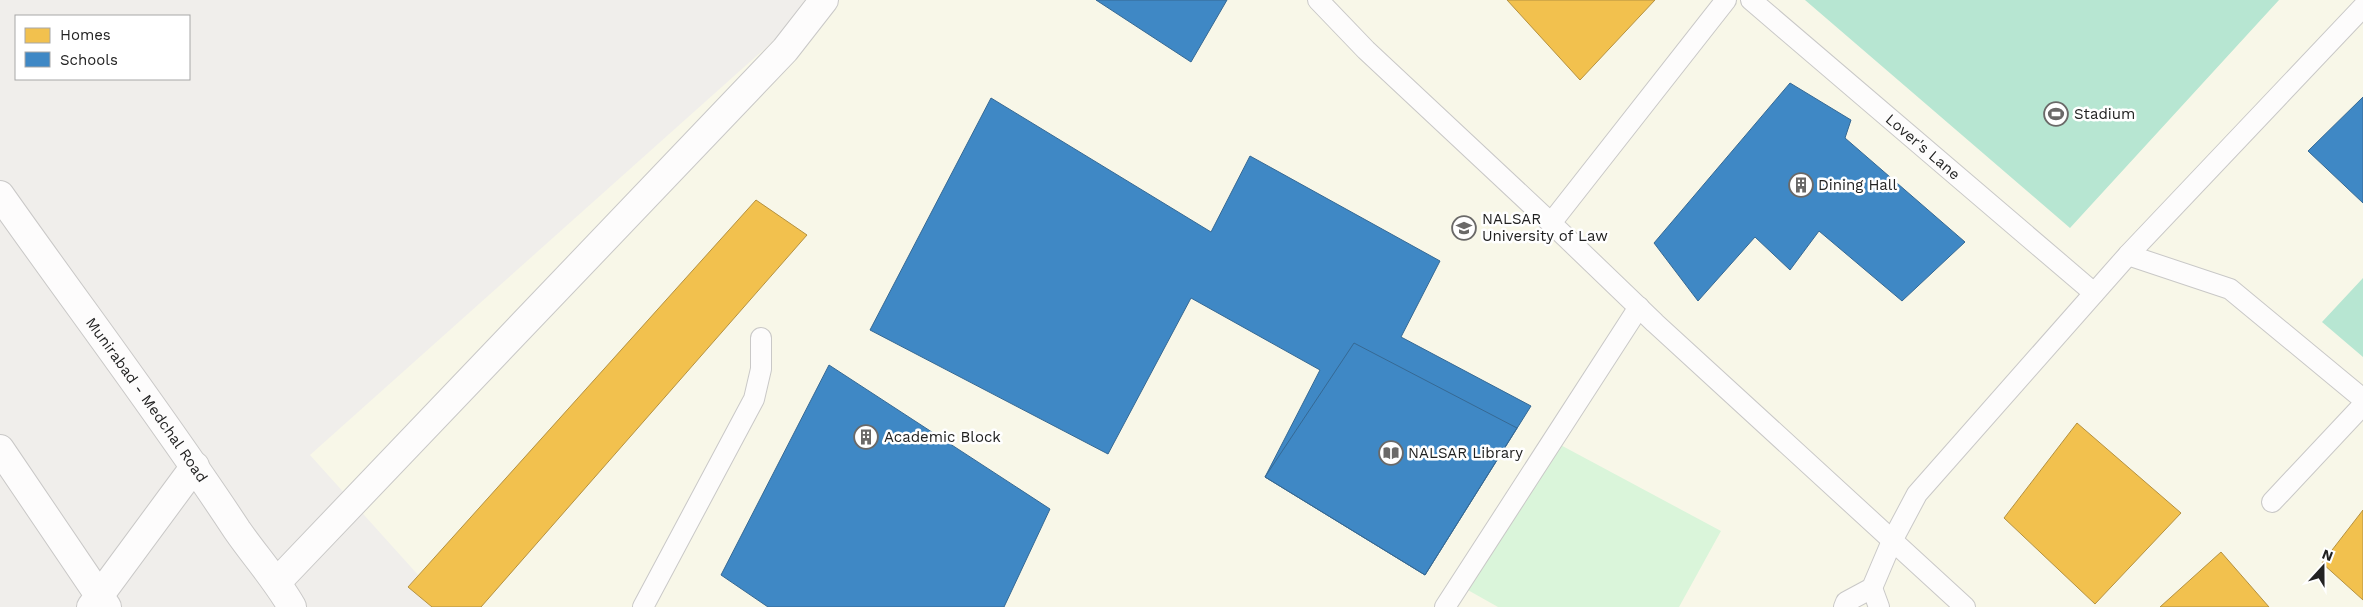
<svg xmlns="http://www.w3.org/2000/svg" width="2363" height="607" viewBox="0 0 2363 607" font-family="'Work Sans',sans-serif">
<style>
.education{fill:#f8f7e8}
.park{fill:#daf5da}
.pitch{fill:#b7e6d2}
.homes{fill:#f2c14e;stroke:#b49141}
.schools{fill:#3f88c5;stroke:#366994}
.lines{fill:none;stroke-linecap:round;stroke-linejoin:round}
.service-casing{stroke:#c9c8c7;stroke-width:22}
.minor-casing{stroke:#c9c8c7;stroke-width:30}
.service{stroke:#fdfcfc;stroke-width:20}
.minor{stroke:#fdfcfc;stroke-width:28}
.labels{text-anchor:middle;stroke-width:5;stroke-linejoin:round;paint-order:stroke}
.poi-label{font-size:15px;fill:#222;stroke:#fff;text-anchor:start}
.street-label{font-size:15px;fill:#222;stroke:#fff}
</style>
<rect width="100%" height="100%" fill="#f0eeeb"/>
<!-- education -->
<path class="education" d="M819,0H2363V607H447L310,455Z"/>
<!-- park -->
<path class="park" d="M1555,442L1721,531L1679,607H1498L1466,589Z"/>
<!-- pitch -->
<path class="pitch" d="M1805,0H2279L2070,228Z
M2363,278V357L2322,322Z"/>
<!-- homes -->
<path class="homes" d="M1507,0H1655L1580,80Z
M756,200L807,235L481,607H432L408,587Z
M2077,423L2181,513L2095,604L2004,518Z
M2363,510V600L2322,563Z
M2221,552L2269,607H2160Z"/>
<!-- schools -->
<path class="schools" d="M1096,0H1227L1191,62Z
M1790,83L1851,120L1845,138L1965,242L1902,301L1819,231L1790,270L1755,237L1698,301L1654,243Z
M2363,97V203L2308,151Z
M991,98L1211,232L1250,156L1440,261L1401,337L1531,406L1425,575L1265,477L1320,370L1191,298L1108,454L870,330Z
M1354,343L1517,428L1425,575L1265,477Z
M829,365L1050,509L1004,607H768L721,575Z"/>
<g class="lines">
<!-- service casing -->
<g class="service-casing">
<g id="service">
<path d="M1318,0L1366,50L1551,223L1655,323L1965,607"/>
<path id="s1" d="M1751,0L2094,293"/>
<path d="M1551,223L1726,0"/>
<path d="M2128,255L2230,289L2363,399"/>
<path d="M2272,502L2363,405"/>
<path d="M1872,588L1879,607"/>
<path d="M643,607L754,399L761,369V338"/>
<path d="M1445,607L1639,307"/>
<path d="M1844,607L1846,602L1872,588L1892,541L1917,494L2128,255L2363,7"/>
</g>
</g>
<!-- minor casing -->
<g class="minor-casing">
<g id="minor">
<path id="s2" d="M0,195C79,307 162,416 237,530C255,556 276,579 292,607"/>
<path d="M0,449L107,607"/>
<path d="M277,582L785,50L824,0"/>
<path d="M91,607L195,466"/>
</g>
</g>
<!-- service -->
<use href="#service" class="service"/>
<!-- minor -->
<use href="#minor" class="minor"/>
</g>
<!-- icons -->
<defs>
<g id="stadium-ring" transform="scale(1.25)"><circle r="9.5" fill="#fff" stroke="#6a6968" stroke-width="1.5"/><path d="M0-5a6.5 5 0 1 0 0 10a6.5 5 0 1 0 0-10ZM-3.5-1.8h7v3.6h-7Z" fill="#6a6968"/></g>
<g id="building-ring" transform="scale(1.25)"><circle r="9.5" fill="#fff" stroke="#6a6968" stroke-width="1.5"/><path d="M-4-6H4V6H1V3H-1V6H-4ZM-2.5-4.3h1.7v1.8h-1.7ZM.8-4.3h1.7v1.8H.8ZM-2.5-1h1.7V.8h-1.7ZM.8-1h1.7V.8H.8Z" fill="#6a6968"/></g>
<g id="university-ring" transform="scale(1.25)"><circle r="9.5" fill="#fff" stroke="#6a6968" stroke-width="1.5"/><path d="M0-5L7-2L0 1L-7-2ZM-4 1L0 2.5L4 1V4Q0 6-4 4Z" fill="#6a6968"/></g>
<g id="library-ring" transform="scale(1.25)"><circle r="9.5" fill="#fff" stroke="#6a6968" stroke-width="1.5"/><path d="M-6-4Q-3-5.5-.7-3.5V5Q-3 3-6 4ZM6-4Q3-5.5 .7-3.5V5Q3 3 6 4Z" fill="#6a6968"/></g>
</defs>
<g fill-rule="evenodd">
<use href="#stadium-ring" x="2056" y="114"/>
<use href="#building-ring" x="1801" y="185"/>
<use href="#university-ring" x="1464" y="228"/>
<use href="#building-ring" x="866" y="437"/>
<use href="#library-ring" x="1391" y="453"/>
</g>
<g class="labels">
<!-- poi labels -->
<g class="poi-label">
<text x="2074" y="119">Stadium</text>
<text x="1818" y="190">Dining Hall</text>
<text x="1482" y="224">NALSAR<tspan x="1482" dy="17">University of Law</tspan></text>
<text x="884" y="442">Academic Block</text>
<text x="1408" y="458">NALSAR Library</text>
</g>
<!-- street labels -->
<g class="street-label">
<text dy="5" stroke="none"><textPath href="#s1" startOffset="226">Lover's Lane</textPath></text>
<text dy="5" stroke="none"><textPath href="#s2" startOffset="252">Munirabad - Medchal Road</textPath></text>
</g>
</g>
<!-- legend -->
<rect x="15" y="15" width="175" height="65" fill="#ffffff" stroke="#a7a7a7"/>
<rect x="25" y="28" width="25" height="15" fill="#f2c14e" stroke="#a7a7a7"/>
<text x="60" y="40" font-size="15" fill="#222222">Homes</text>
<rect x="25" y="52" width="25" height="15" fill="#3f88c5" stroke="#a7a7a7"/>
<text x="60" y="65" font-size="15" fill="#222222">Schools</text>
<!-- north arrow -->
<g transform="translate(2323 567) rotate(21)" stroke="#ffffff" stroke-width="4" paint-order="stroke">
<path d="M0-4L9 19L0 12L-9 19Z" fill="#222222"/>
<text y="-8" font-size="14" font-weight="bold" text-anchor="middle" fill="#222222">N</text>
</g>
</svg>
